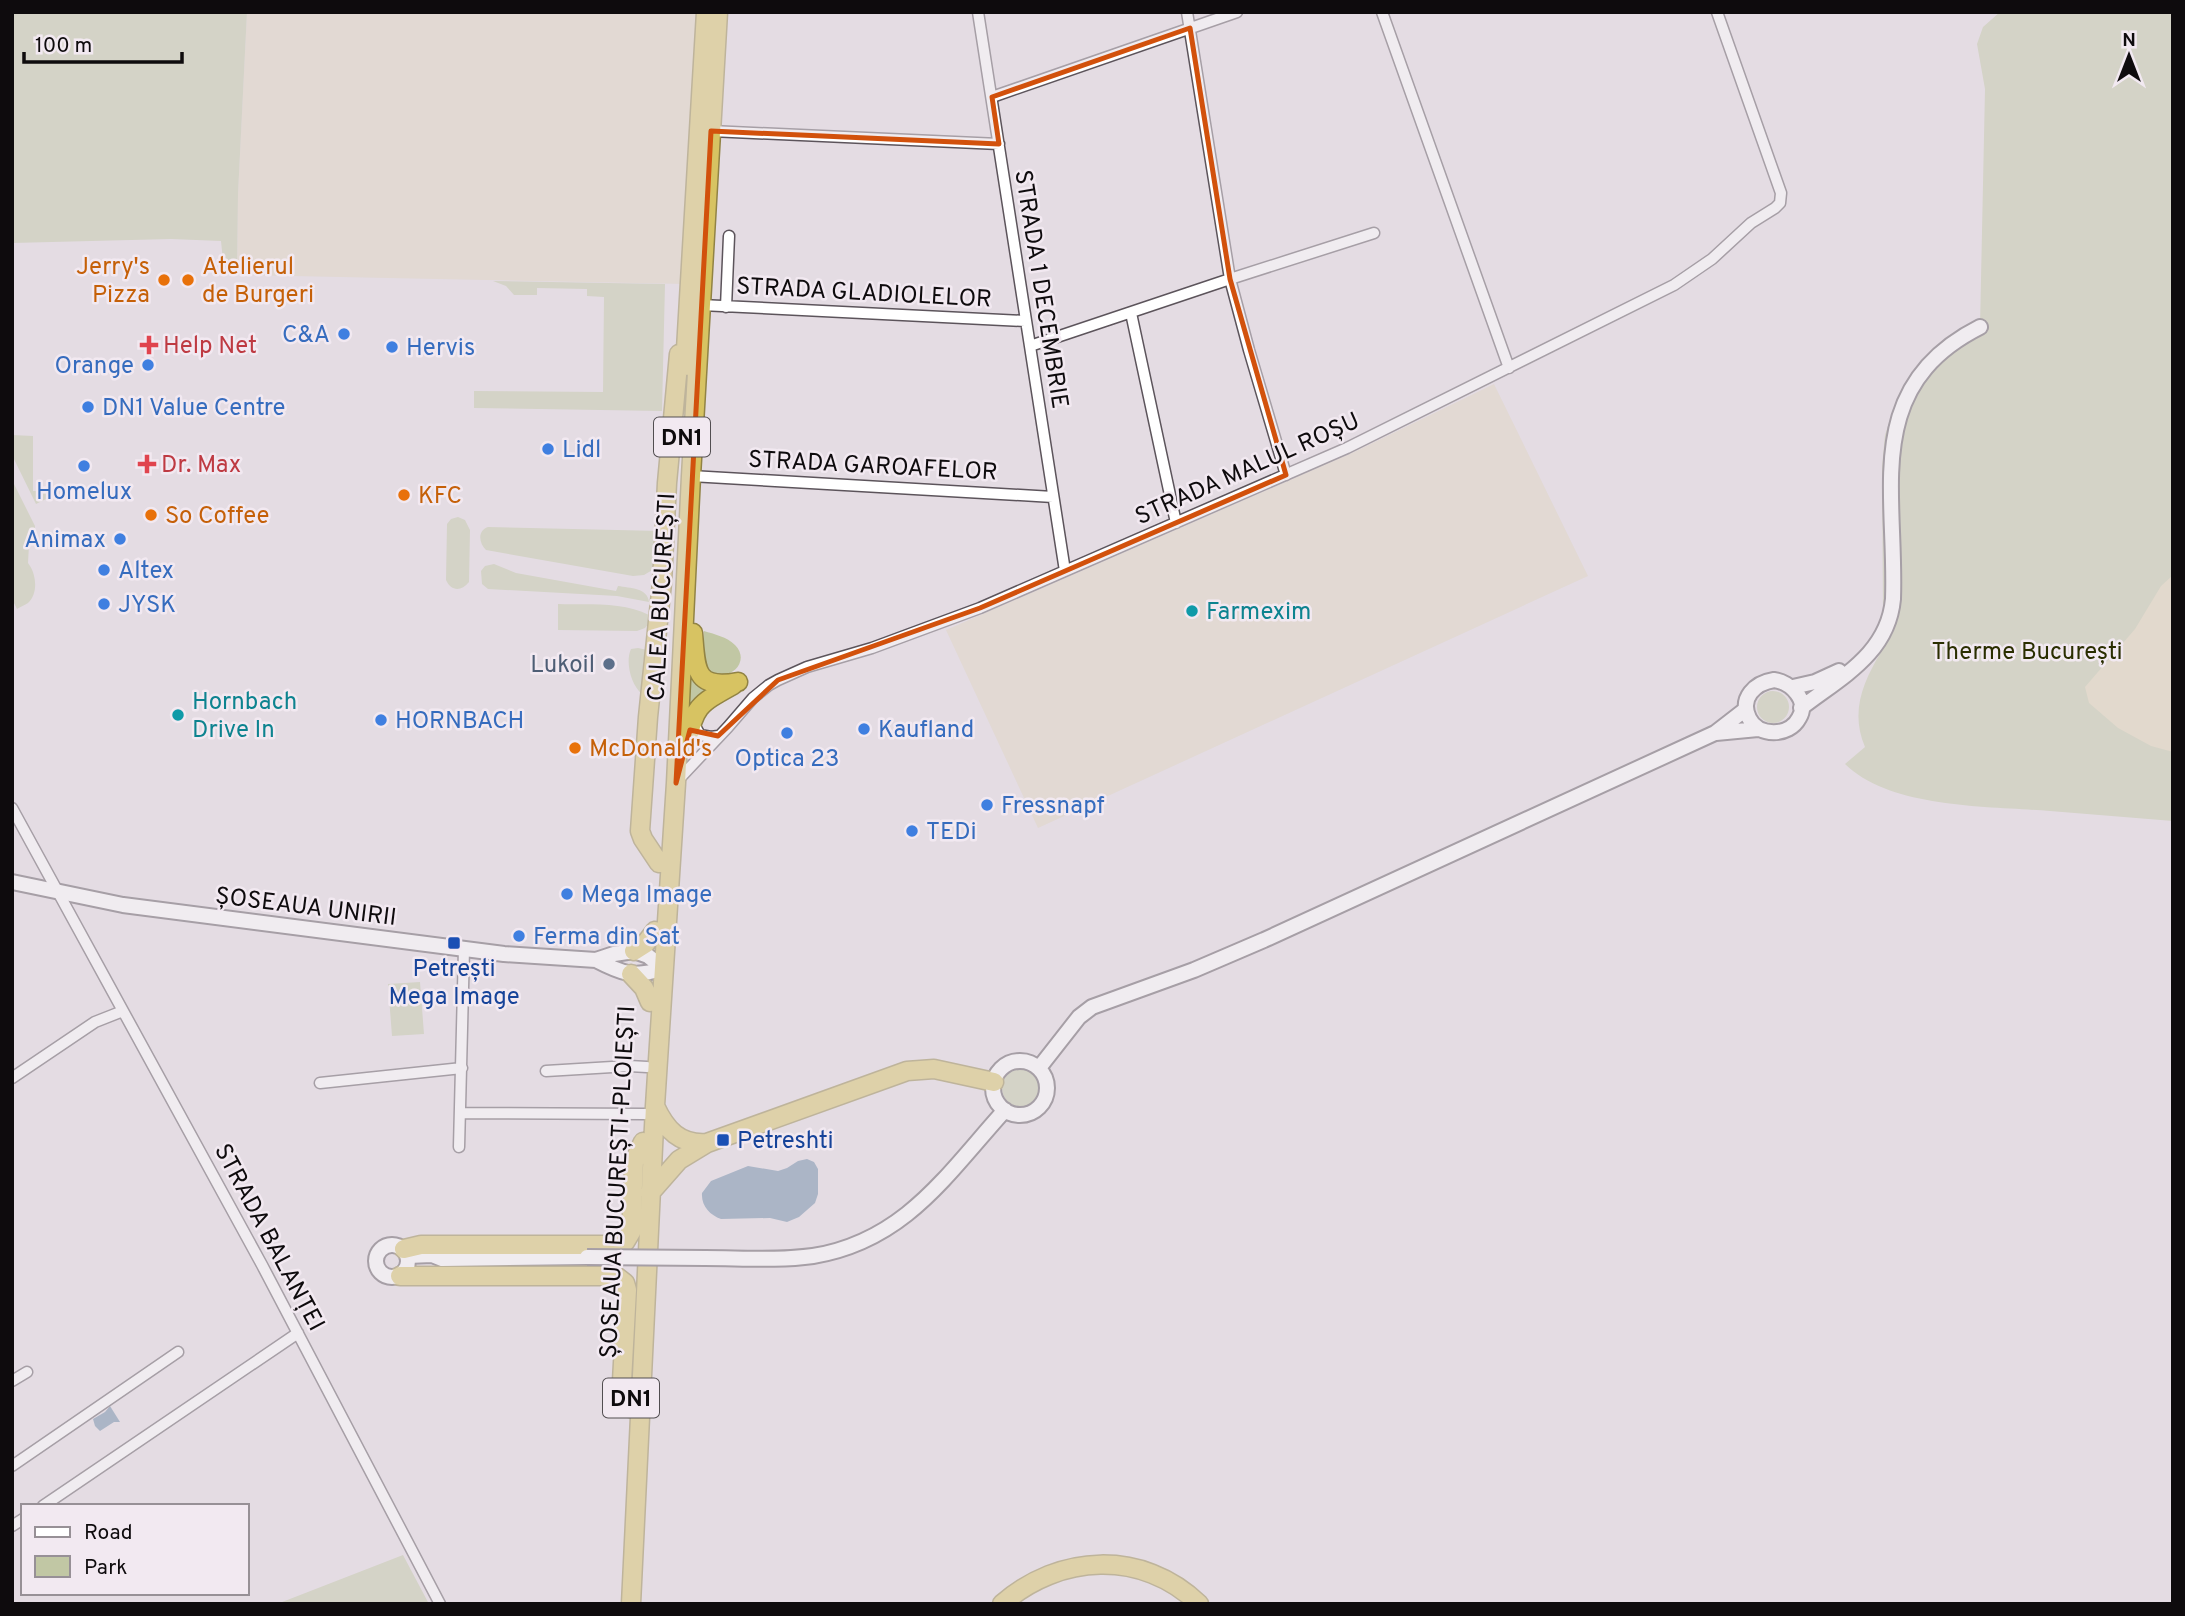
<svg xmlns="http://www.w3.org/2000/svg" width="2185" height="1616" viewBox="0 0 2185 1616" font-family="Overpass,sans-serif">
<style>
.industrial{fill:#dfd4bf}
.green{fill:#c1c7a4}
.sand{fill:#dfd5b1}
.water{fill:#6786a3}
.lines{fill:none;stroke-linecap:round;stroke-linejoin:round}
.street-casing{stroke:#5c545b;stroke-width:13}
.secondary-casing{stroke:#5c545b;stroke-width:18}
.highway-casing{stroke:#918344;stroke-width:21}
.street{stroke:#fff;stroke-width:10}
.secondary{stroke:#fff;stroke-width:14}
.highway{stroke:#d7c362;stroke-width:18}
.secondary-bridge-casing{stroke:#5c545b;stroke-width:18;stroke-linecap:butt}
.secondary-bridge{stroke:#fff;stroke-width:14}
.marked{fill:none;stroke:#d2510c;stroke-width:5;stroke-linejoin:round}
.food-dot{fill:#e8710a;stroke:#f2e9f1;stroke-width:2.5}
.shop-dot{fill:#3f7fe0;stroke:#f2e9f1;stroke-width:2.5}
.health-dot{fill:#e0444e;stroke:#f2e9f1;stroke-width:2.5}
.culture-dot{fill:#0f9aa8;stroke:#f2e9f1;stroke-width:2.5}
.service-dot{fill:#5c6f8a;stroke:#f2e9f1;stroke-width:2.5}
.transit-dot{fill:#1a4fb4;stroke:#f2e9f1;stroke-width:2.5}
.labels{text-anchor:middle;stroke-width:5;stroke-linejoin:round;paint-order:stroke}
.shield{fill:#f2e9f1;stroke:#524e51;stroke-width:2}
.shield-label{font-size:23px;font-weight:bold;fill:#0e0b0d}
.food-label{font-size:24px;fill:#c56008;stroke:#f2e9f1;text-anchor:start}
.street-label{font-size:24px;fill:#0e0b0d;stroke:#f2e9f1}
.shop-label{font-size:24px;fill:#366cbe;stroke:#f2e9f1;text-anchor:start}
.health-label{font-size:24px;fill:#be3a42;stroke:#f2e9f1;text-anchor:start}
.culture-label{font-size:24px;fill:#0d838f;stroke:#f2e9f1;text-anchor:start}
.park-label{font-size:24px;fill:#2a2e00;stroke:#f2e9f1}
.service-label{font-size:24px;fill:#4e5e75;stroke:#f2e9f1;text-anchor:end}
.transit-label{font-size:24px;fill:#164399;stroke:#f2e9f1}
</style>
<rect width="100%" height="100%" fill="#e4dce3"/>
<!-- industrial -->
<path class="industrial" d="M247,12H697L686,284L237,275L238,194Z
M1494,384L1588,576L1038,828L946,630L1354,452Z"/>
<!-- green -->
<path class="green" d="M12,12H247L238,194L237,275H228L223,261L221,241L171,239L12,243Z
M2000,12H2173V821C2132,818 2091,814 2050,811C1989,806 1891,809 1845,764L1865,747C1850,712 1863,682 1881,652L1871,640L1883,614L1882,467L1885,435L1891,417L1899,399L1980,327L1985,89L1977,44L1983,27Z
M493,281L665,284L662,411L474,408V391L603,392L604,297L587,296V289L537,288V295H514L506,286Z
M12,435L33,436V491H46V499L36,504L12,455Z
M12,480L35,526V541L29,545L28,563C36,573 39,593 28,603C25,605 20,607 17,609L12,599Z
M458,517L465,520L470,530L469,582C461,592 451,591 446,580L447,524L451,519Z
M488,527L660,531L654,569L644,575L633,576L486,550C479,543 477,531 488,527Z
M494,564L516,573L616,591L618,586C630,588 648,588 649,602L617,596L488,589L482,584L481,571L485,566Z
M558,604C586,605 623,601 649,615L650,622L645,628L637,631L558,630Z
M704,631C714,634 727,637 735,645C753,663 725,688 704,666Z
M638,648L647,650L643,662L642,694C631,685 625,662 631,649Z
M691,660L716,689L688,717Z
M1757 707a16 16 0 1 1 32 0a16 16 0 1 1-32 0Z
M420,982L424,1034L392,1036L388,984Z
M1002 1088a19 19 0 1 1 38 0a19 19 0 1 1-38 0Z
M403,1555L429,1604H277Z"/>
<!-- sand -->
<path class="sand" d="M2173,575V752L2151,746L2118,728L2089,703L2085,687L2135,629L2161,586Z"/>
<!-- water -->
<path class="water" d="M807,1159L814,1162L818,1169V1194L815,1203L799,1217L787,1222L770,1218L721,1219C710,1215 701,1206 702,1193L711,1181L748,1166L778,1171L787,1168L798,1161Z
M110,1406L120,1422H114L100,1431L95,1426L93,1419L105,1412Z"/>
<g class="lines">
<!-- street casing -->
<g class="street-casing">
<path id="street" d="M978,12L1065,571
M1187,12L1230,279L1249,350L1286,475
M1382,12L1509,368
M992,97L1237,12
M711,131L999,144
M701,305L1025,321
M726,307L729,236
M1131,313L1176,523
M1030,346L1230,279L1374,233
M691,476L1053,497
M692,721L700,735L711,737L718,736
M678,780L728,727L753,698L769,685L778,680L807,667L872,648L980,608L1347,448L1674,285L1712,259L1751,223L1775,208L1780,203L1781,193L1717,12
M12,808L262,1265L440,1604
M546,1071L629,1066L647,1067
M12,1078L95,1022L123,1011
M320,1083L462,1068
M460,1113L645,1114
M459,1147L464,949
M12,1381L27,1372
M12,1466L178,1352
M43,1506L298,1333
M12,1526L23,1519"/>
</g>
<!-- secondary casing -->
<g class="secondary-casing">
<path id="secondary" d="M1774,680C1790,682 1810,700 1799,718C1789,737 1758,737 1749,718C1739,698 1755,683 1774,680Z
M1793,687L1815,682L1839,671
M1801,708C1841,677 1888,654 1893,599C1897,492 1861,387 1980,327
M1716,733L1758,729
M12,882L123,905L504,954L596,960L614,954L634,951L648,956L663,968C635,979 621,973 596,960
M993 1088a27 27 0 1 1 54 0a27 27 0 1 1-54 0Z
M1039,1068L1079,1017L1092,1007L1194,970L1264,940L1715,733L1746,709
M376 1261a16 16 0 1 1 32 0a16 16 0 1 1-32 0Z
M408,1256L432,1255L442,1259L587,1257
M705,1258C741,1258 778,1261 813,1256C905,1241 947,1174 1005,1110"/>
</g>
<!-- highway casing -->
<g class="highway-casing">
<path id="highway" d="M685,366L706,12
M693,633C696,669 694,690 738,682
M685,748C696,706 695,706 733,685
M659,863L643,839L640,831L648,717L662,583L667,483L679,354
M634,951L645,944L655,931
M631,974L644,988L650,1002
M655,1106C666,1130 680,1145 707,1143
M650,1193L679,1160L707,1143L907,1071L934,1069L994,1082
M404,1249L421,1245H609L625,1242L631,1232L634,1162L643,1142
M400,1276H616L625,1283L627,1290L622,1381L623,1392L630,1408
M631,1604L655,1106L676,783L691,476L718,12
M1002,1604C1059,1554 1142,1549 1199,1604"/>
</g>
<!-- street -->
<use href="#street" class="street"/>
<!-- secondary -->
<use href="#secondary" class="secondary"/>
<!-- highway -->
<use href="#highway" class="highway"/>
<!-- secondary-bridge casing -->
<g class="secondary-bridge-casing">
<path id="secondary-bridge" d="M587,1257L705,1258"/>
</g>
<!-- secondary-bridge -->
<use href="#secondary-bridge" class="secondary-bridge"/>
</g>
<!-- marked area -->
<path d="M0 0H2185V1616H0ZM1190,28L1230,279L1286,475L980,608L778,680L718,736L690,730L676,783L711,131L999,144L992,97Z" fill="#e4dce3" fill-opacity=".55" fill-rule="evenodd"/>
<path class="marked" d="M1190,28L1230,279L1286,475L980,608L778,680L718,736L690,730L676,783L711,131L999,144L992,97Z"/>
<!-- markers -->
<g class="food-dot">
<circle cx="164" cy="280" r="7"/>
<circle cx="188" cy="280" r="7"/>
<circle cx="404" cy="495" r="7"/>
<circle cx="151" cy="515" r="7"/>
<circle cx="575" cy="748" r="7"/>
</g>
<g class="shop-dot">
<circle cx="344" cy="334" r="7"/>
<circle cx="392" cy="347" r="7"/>
<circle cx="148" cy="365" r="7"/>
<circle cx="88" cy="407" r="7"/>
<circle cx="548" cy="449" r="7"/>
<circle cx="84" cy="466" r="7"/>
<circle cx="120" cy="539" r="7"/>
<circle cx="104" cy="570" r="7"/>
<circle cx="104" cy="604" r="7"/>
<circle cx="381" cy="720" r="7"/>
<circle cx="864" cy="729" r="7"/>
<circle cx="787" cy="733" r="7"/>
<circle cx="987" cy="805" r="7"/>
<circle cx="912" cy="831" r="7"/>
<circle cx="567" cy="894" r="7"/>
<circle cx="519" cy="936" r="7"/>
</g>
<g class="health-dot">
<path d="M145.5 334.5h7v7h7v7h-7v7h-7v-7h-7v-7h7z"/>
<path d="M143.5 453.5h7v7h7v7h-7v7h-7v-7h-7v-7h7z"/>
</g>
<g class="culture-dot">
<circle cx="1192" cy="611" r="7"/>
<circle cx="178" cy="715" r="7"/>
</g>
<circle class="service-dot" cx="609" cy="664" r="7"/>
<g class="transit-dot">
<rect x="447" y="936" width="14" height="14" rx="3.5"/>
<rect x="716" y="1133" width="14" height="14" rx="3.5"/>
</g>
<g class="labels">
<!-- shield labels -->
<g class="shield">
<rect x="654" y="417.5" width="56" height="39" rx="5"/>
<rect x="603" y="1378.5" width="56" height="39" rx="5"/>
</g>
<g class="shield-label">
<text x="682" y="445">DN1</text>
<text x="631" y="1406">DN1</text>
</g>
<!-- food labels -->
<g class="food-label">
<text x="150" y="274" text-anchor="end">Jerry's<tspan x="150" dy="28">Pizza</tspan></text>
<text x="202" y="274">Atelierul<tspan x="202" dy="28">de Burgeri</tspan></text>
<text x="418" y="503">KFC</text>
<text x="165" y="523">So Coffee</text>
<text x="589" y="756">McDonald's</text>
</g>
<!-- street labels -->
<g class="street-label">
<text transform="translate(1042 289) rotate(81)" y="8">STRADA 1 DECEMBRIE</text>
<text transform="translate(864 292) rotate(3)" y="8">STRADA GLADIOLELOR</text>
<text transform="translate(873 465) rotate(3)" y="8">STRADA GAROAFELOR</text>
<text transform="translate(1247 468) rotate(-24)" y="8">STRADA MALUL ROȘU</text>
<text transform="translate(661 597) rotate(-87)" y="8">CALEA BUCUREȘTI</text>
<text transform="translate(306 906) rotate(7)" y="8">ȘOSEAUA UNIRII</text>
<text transform="translate(617 1182) rotate(-87)" y="8">ȘOSEAUA BUCUREȘTI-PLOIEȘTI</text>
<text transform="translate(270 1237) rotate(62)" y="8">STRADA BALANȚEI</text>
</g>
<!-- shop labels -->
<g class="shop-label">
<text x="330" y="342" text-anchor="end">C&amp;A</text>
<text x="406" y="355">Hervis</text>
<text x="134" y="373" text-anchor="end">Orange</text>
<text x="102" y="415">DN1 Value Centre</text>
<text x="562" y="457">Lidl</text>
<text x="84" y="499" text-anchor="middle">Homelux</text>
<text x="106" y="547" text-anchor="end">Animax</text>
<text x="118" y="578">Altex</text>
<text x="118" y="612">JYSK</text>
<text x="395" y="728">HORNBACH</text>
<text x="878" y="737">Kaufland</text>
<text x="787" y="766" text-anchor="middle">Optica 23</text>
<text x="1001" y="813">Fressnapf</text>
<text x="926" y="839">TEDi</text>
<text x="581" y="902">Mega Image</text>
<text x="533" y="944">Ferma din Sat</text>
</g>
<!-- health labels -->
<g class="health-label">
<text x="163" y="353">Help Net</text>
<text x="161" y="472">Dr. Max</text>
</g>
<!-- culture labels -->
<g class="culture-label">
<text x="1206" y="619">Farmexim</text>
<text x="192" y="709">Hornbach<tspan x="192" dy="28">Drive In</tspan></text>
</g>
<!-- park labels -->
<g class="park-label">
<text x="2027" y="659">Therme București</text>
</g>
<!-- service labels -->
<g class="service-label">
<text x="595" y="672">Lukoil</text>
</g>
<!-- transit labels -->
<g class="transit-label">
<text x="454" y="976">Petrești<tspan x="454" dy="28">Mega Image</tspan></text>
<text x="737" y="1148" text-anchor="start">Petreshti</text>
</g>
</g>
<!-- border -->
<rect width="2185" height="1616" fill="none" stroke="#0e0b0d" stroke-width="28"/>
<!-- legend -->
<rect x="21" y="1504" width="228" height="91" fill="#f2e9f1" stroke="#979096" stroke-width="2"/>
<rect x="35" y="1527" width="35" height="10" fill="#ffffff" stroke="#979096" stroke-width="2"/>
<text x="84" y="1539" font-size="21" fill="#0e0b0d">Road</text>
<rect x="35" y="1556" width="35" height="21" fill="#c1c7a4" stroke="#979096" stroke-width="2"/>
<text x="84" y="1574" font-size="21" fill="#0e0b0d">Park</text>
<!-- north arrow -->
<g transform="translate(2129 56)" stroke="#f2e9f1" stroke-width="5" paint-order="stroke">
<path d="M0-5L12 26L0 18L-12 26Z" fill="#0e0b0d"/>
<text y="-10" font-size="19" font-weight="bold" text-anchor="middle" fill="#0e0b0d">N</text>
</g>
<!-- scale -->
<path d="M24 52v10h158v-10" fill="none" stroke="#0e0b0d" stroke-width="3.5"/>
<text x="35" y="52" font-size="21" fill="#0e0b0d" stroke="#f2e9f1" stroke-width="5" paint-order="stroke">100 m</text>
</svg>
